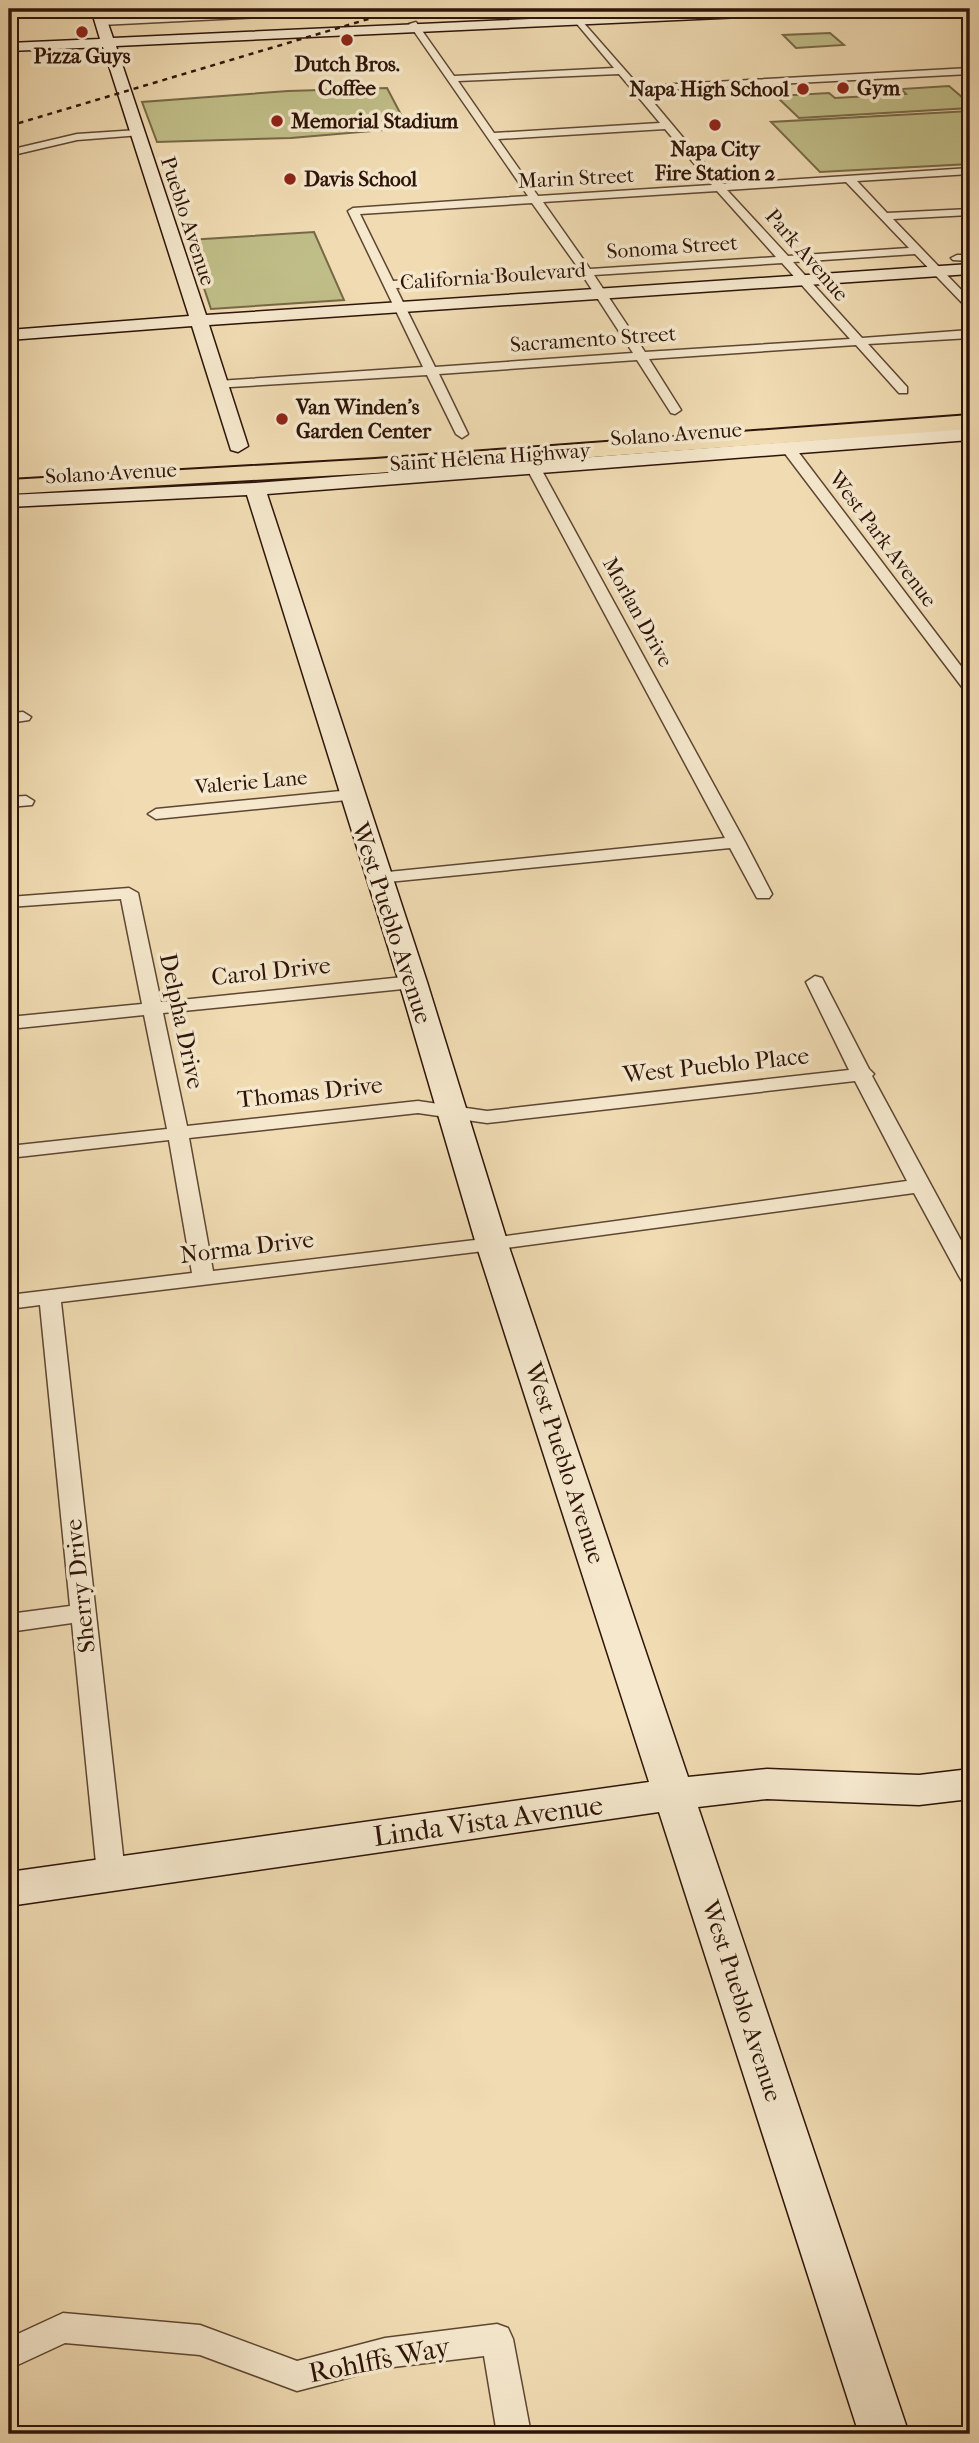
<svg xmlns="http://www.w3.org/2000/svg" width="979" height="2443" viewBox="0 0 979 2443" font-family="'IM FELL French Canon',serif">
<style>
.green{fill:#c0be88;stroke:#776948;stroke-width:2}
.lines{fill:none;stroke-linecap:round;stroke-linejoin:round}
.street-casing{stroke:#5e4633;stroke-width:3}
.secondary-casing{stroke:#2e1409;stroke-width:3}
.highway-casing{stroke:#2e1409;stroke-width:4}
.street{fill:#f5e8cd;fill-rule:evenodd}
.secondary{fill:#f5e8cd;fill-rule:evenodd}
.highway{fill:#f0dbb2;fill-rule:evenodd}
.rail{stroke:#2e1409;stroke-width:2.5;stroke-dasharray:5 5;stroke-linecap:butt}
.poi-dot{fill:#8f2418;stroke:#f5e8cd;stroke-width:2.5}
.labels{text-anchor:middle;stroke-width:7;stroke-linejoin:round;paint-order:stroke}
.far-poi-label{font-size:21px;font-weight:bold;fill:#2e1409;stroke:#f5e8cd;text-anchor:start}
.far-street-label{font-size:21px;fill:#2e1409;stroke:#f5e8cd}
.street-label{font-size:24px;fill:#2e1409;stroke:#f5e8cd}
.near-street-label{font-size:28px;fill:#2e1409;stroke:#f5e8cd}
</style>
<rect width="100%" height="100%" fill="#f0dbb2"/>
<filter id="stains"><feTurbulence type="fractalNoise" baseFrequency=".00286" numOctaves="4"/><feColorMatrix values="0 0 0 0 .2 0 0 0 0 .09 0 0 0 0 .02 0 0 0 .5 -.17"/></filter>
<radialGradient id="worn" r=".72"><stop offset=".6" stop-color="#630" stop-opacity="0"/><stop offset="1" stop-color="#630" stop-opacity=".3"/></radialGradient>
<!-- green -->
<path class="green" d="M830,33L844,45L796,48L783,35Z
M949,86L970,104V108L799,118L776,96L829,93L835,98L906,94L901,89Z
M387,88L408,128L291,138L157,142L142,102L288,91Z
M970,111V164L820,172L771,122Z
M314,232L344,300L211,309L188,240Z"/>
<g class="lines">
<!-- street casing -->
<g class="street-casing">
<path id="street" d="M314,9H365L361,12L101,25L97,22L101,19Z
M575,13L639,86L970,68V74L644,91L722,184L970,168V174L857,181L887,213L970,209V215L893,219L970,299V308L966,307L915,254L793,262L862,338L970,330V338L868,344L907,387V393H899L856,345L649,359L681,410L675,414L671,413L637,360L439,374L468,434L462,438L456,434L427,375L214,388L212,385L218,381L423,367L348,211L353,208L528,196L409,24L416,22L454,76L614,68L572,18ZM619,74L660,123L494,133L458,81ZM665,129L712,185L538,196L498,139ZM846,182L909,248L788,256L727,190ZM717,191L776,257L590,269L543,202ZM532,203L579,269L393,281L360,214ZM782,263L850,339L645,352L594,275ZM583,276L633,353L435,367L396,288Z
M138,130L143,133L141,135L77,140L9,156V150L77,134Z
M957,255H970V261L953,260L951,258Z
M788,444L793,445L970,678V693L965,691L783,451L781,448Z
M533,463L540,467L745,842L772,894L769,898H757L730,848L378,883L369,878L378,873L725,838L526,467Z
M23,712L31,717L29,720L9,723V713Z
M351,790L359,795L357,799L156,819L148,814L156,809Z
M26,796L34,801L32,805L9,807V797Z
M129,888L138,893L161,1002L413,976L422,982L413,988L163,1013L187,1126L418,1101L487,1111L849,1070L806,982L815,976L822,978L869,1069L874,1074L872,1076L970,1257V1283L962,1281L959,1276L914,1193L492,1250L61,1302L125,1873L121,1881L111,1884L101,1881L97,1873L72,1623L9,1632V1614L70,1606L40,1305L9,1309V1295L192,1273L169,1140L9,1158V1146L167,1129L144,1015L9,1029V1017L142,1004L121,899L9,907V897ZM855,1081L907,1181L492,1238L213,1271L189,1138L418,1113L487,1123Z
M63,2313L200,2325L297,2361L385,2338L497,2324L508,2328L513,2339L531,2434H497L484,2356L385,2368L297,2391L200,2355L65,2343L9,2369V2338Z"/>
</g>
<!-- secondary casing -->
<g class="secondary-casing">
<path id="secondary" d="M91,9H103L113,38L750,9H834L828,13L116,46L206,315L970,264V274L209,325L248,446L238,452L231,450L192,326L9,340V330L189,316L103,47L9,51V43L100,39Z
M970,428V440L267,494L427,982L508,1244L688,1777L767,1769L919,1775L970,1769V1799L919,1805L767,1799L698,1807L909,2434H859L659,1812L9,1906V1872L649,1782L476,1244L399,982L247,495L9,507V495L255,483Z"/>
</g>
<!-- highway casing -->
<g class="highway-casing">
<path id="highway" d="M970,415V429L375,473L9,494V480L375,459Z"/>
</g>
<!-- street -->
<use href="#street" class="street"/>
<!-- secondary -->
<use href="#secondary" class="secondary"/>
<!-- highway -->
<use href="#highway" class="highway"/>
<!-- rail -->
<path class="rail" d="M9,126L402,9"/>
</g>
<!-- markers -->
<g class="poi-dot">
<circle cx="82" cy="32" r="7"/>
<circle cx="347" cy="40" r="7"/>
<circle cx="843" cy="88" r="7"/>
<circle cx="803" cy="89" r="7"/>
<circle cx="277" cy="121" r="7"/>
<circle cx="715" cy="125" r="7"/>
<circle cx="290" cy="179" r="7"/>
<circle cx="282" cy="419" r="7"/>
</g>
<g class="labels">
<!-- far-poi labels -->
<g class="far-poi-label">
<text x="82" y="63" text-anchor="middle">Pizza Guys</text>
<text x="347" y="71" text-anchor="middle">Dutch Bros.<tspan x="347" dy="24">Coffee</tspan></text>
<text x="857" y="95">Gym</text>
<text x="789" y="96" text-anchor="end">Napa High School</text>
<text x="291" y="128">Memorial Stadium</text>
<text x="715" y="156" text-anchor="middle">Napa City<tspan x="715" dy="24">Fire Station 2</tspan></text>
<text x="304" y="186">Davis School</text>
<text x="296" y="414">Van Winden’s<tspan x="296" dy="24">Garden Center</tspan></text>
</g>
<!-- far-street labels -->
<g class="far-street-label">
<text transform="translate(576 178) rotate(-3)" y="7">Marin Street</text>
<text transform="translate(188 221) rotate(72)" y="7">Pueblo Avenue</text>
<text transform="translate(672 247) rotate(-4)" y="7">Sonoma Street</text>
<text transform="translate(807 255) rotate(49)" y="7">Park Avenue</text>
<text transform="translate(493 276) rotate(-4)" y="7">California Boulevard</text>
<text transform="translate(593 339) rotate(-4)" y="7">Sacramento Street</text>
<text transform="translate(676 434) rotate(-4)" y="7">Solano Avenue</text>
<text transform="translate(490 457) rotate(-4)" y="7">Saint Helena Highway</text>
<text transform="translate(111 473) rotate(-3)" y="7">Solano Avenue</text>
<text transform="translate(883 539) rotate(53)" y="7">West Park Avenue</text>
<text transform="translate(638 612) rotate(61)" y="7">Morlan Drive</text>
<text transform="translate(251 782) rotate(-5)" y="7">Valerie Lane</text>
</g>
<!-- street labels -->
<g class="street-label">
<text transform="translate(392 923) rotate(72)" y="8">West Pueblo Avenue</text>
<text transform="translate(271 971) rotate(-6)" y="8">Carol Drive</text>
<text transform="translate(182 1021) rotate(78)" y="8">Delpha Drive</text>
<text transform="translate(716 1065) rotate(-6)" y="8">West Pueblo Place</text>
<text transform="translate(310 1092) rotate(-6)" y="8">Thomas Drive</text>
<text transform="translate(247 1247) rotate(-7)" y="8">Norma Drive</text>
<text transform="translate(565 1463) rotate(72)" y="8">West Pueblo Avenue</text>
<text transform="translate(80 1586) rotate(-96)" y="8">Sherry Drive</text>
<text transform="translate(742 2001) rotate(72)" y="8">West Pueblo Avenue</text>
</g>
<!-- near-street labels -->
<g class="near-street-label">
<text transform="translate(488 1820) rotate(-8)" y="10">Linda Vista Avenue</text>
<text transform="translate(379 2359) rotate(-11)" y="10">Rohlffs Way</text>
</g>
</g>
<!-- margin -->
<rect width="979" height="2443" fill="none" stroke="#f0dbb2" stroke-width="35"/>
<rect x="10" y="10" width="958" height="2422" fill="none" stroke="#2e1409" stroke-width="3.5"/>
<rect x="18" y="18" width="944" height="2408" fill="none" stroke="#2e1409" stroke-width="2"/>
<rect width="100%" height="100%" filter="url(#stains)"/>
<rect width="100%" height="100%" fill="url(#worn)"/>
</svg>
